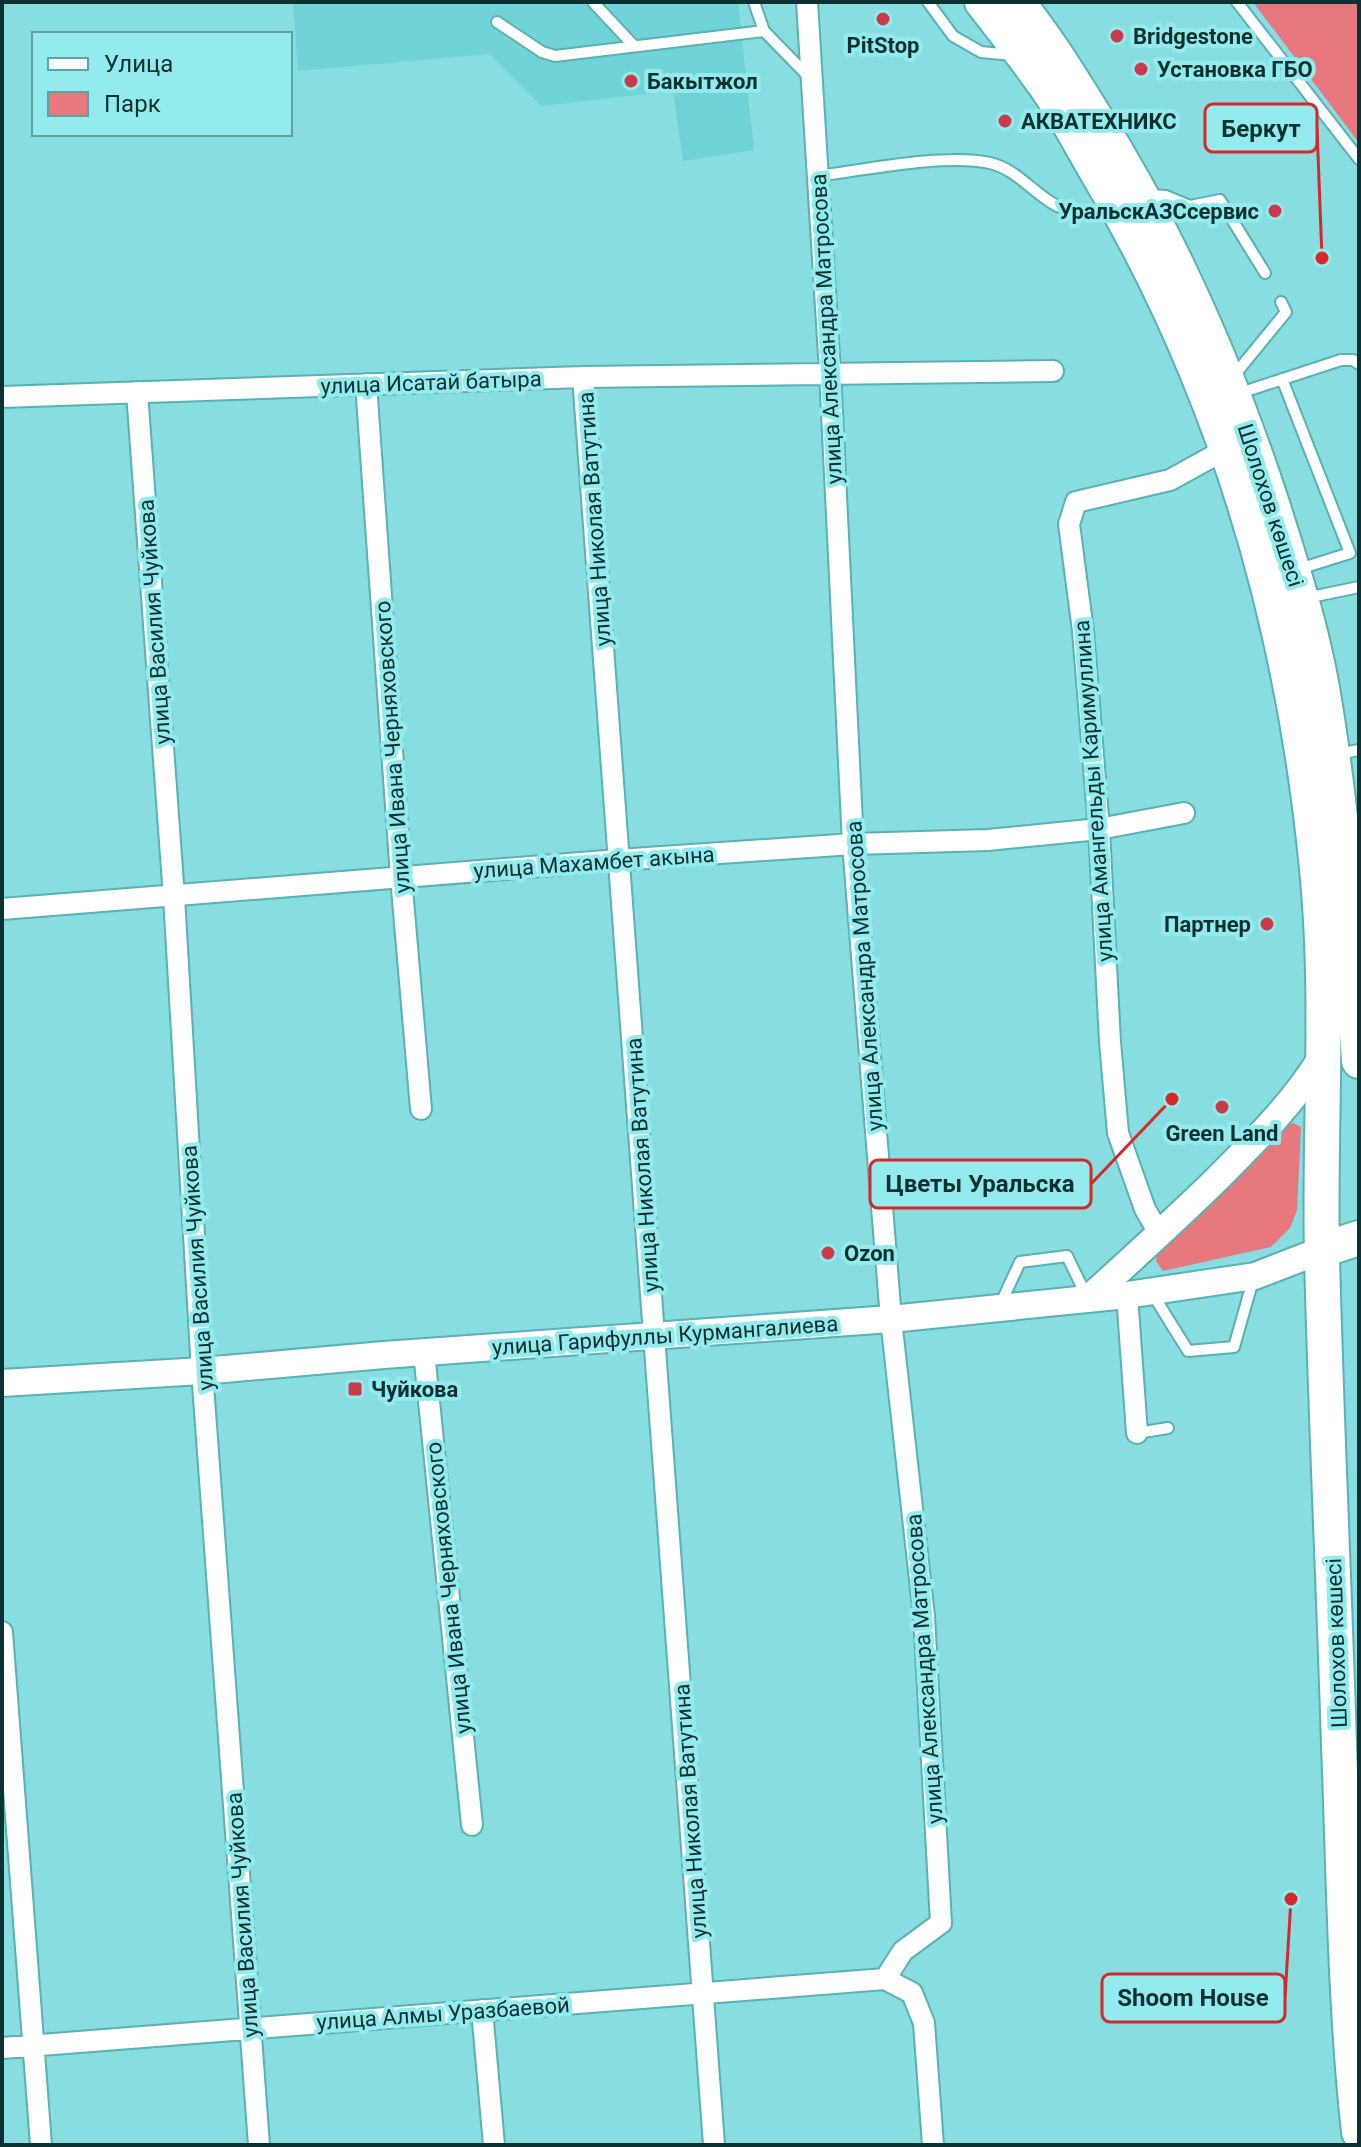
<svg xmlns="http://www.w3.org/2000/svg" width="1361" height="2147" viewBox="0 0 1361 2147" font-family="Roboto,sans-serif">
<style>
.built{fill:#70d3d7}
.green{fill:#e7787e}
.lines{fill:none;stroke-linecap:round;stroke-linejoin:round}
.service-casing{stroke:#5ab1b4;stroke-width:14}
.minor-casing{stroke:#5ab1b4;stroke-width:24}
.tertiary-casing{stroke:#5ab1b4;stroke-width:30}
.trunk-casing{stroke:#5ab1b4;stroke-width:38}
.service{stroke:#fff;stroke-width:10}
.minor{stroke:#fff;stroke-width:20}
.tertiary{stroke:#fff;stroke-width:26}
.trunk{stroke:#fff;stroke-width:34}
.poi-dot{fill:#ca3a4b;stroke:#94ebed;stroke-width:3}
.labels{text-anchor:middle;stroke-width:8;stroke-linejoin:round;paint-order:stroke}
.poi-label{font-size:22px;font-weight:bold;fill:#0b3132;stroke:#94ebed;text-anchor:start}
.street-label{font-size:22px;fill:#0b3132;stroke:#94ebed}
.leader{fill:none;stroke:#d62828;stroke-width:3}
.callout-dot{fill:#d62828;stroke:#94ebed;stroke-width:3}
.callout{fill:#94ebed;stroke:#d62828;stroke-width:3}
.callout-label{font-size:24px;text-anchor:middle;font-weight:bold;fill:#0b3132}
</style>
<rect width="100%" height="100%" fill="#87dde0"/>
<!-- built -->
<path class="built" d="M293,2H738L754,150L683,161L673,91L542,106L489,54L298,71Z"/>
<!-- green -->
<path class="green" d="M1253,2H1359V143Z
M1293,1123L1301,1127L1297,1210L1290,1228L1271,1247L1163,1271L1156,1261L1157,1249L1281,1127Z"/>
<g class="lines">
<!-- service casing -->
<g class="service-casing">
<path id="service" d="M593,2L634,46
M754,2L764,31L809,77
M928,2L953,36L981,52L1012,55
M1237,2L1359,159
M497,22L542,52L555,56L764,31
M817,176C864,170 946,153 990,163C1015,169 1031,190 1052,203C1069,214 1093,213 1112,214
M1150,195L1166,196L1190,206L1220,200L1265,273
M1232,378L1286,312L1281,302
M1282,379L1350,553L1299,569
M1240,393L1341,360H1353L1359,364
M1306,598L1359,587
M1337,754L1359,750
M1152,1293L1188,1351L1234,1347L1253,1280
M1000,1305L1020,1262L1067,1256L1087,1297
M1137,1433L1168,1428"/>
</g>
<!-- minor casing -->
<g class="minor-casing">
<path id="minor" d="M807,2L830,372L853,844L891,1319L924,1616L941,1923L903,1951L885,1979
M583,377L714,2145
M366,384L401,877L421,1109
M137,392L174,897L202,1371L259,2145
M2,397L583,377L1053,371
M2,909L618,860L853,844L988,840L1099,829L1184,813
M1160,1235L1145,1209L1118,1133L1110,1042L1099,829L1083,631L1069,524L1076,502L1170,480L1228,448
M1127,1295L1137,1433
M424,1352L472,1825
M2,1632L41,2145
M885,1979L912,1993L924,2023L933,2145
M482,2010L494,2145
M2,2048L885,1979"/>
</g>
<!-- tertiary casing -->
<g class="tertiary-casing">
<path id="tertiary" d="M1088,1299C1131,1260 1173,1222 1215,1181C1255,1141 1293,1104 1323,1055
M2,1383L202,1371L384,1355L891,1319L1127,1295L1255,1276L1322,1250"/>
</g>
<!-- trunk casing -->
<g class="trunk-casing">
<path id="trunk" d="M982,2C1002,28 1023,54 1042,81C1062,108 1077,138 1094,167C1223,382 1293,620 1317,869C1330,998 1319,1128 1322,1257C1326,1419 1334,1582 1339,1745C1344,1873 1345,2004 1359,2132
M1017,2C1045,36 1069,75 1092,112C1170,235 1228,369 1273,507C1292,567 1311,626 1322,688C1343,811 1352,936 1359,1061
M1322,1250L1359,1238"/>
</g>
<!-- service -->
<use href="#service" class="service"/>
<!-- minor -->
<use href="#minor" class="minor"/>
<!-- tertiary -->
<use href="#tertiary" class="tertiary"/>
<!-- trunk -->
<use href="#trunk" class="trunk"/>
</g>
<!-- markers -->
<g class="poi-dot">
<circle cx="883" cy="19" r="8"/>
<circle cx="1117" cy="36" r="8"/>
<circle cx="1141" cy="69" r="8"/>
<circle cx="631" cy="81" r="8"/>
<circle cx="1005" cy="121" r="8"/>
<circle cx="1275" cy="211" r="8"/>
<circle cx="1267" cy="924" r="8"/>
<circle cx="1222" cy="1107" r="8"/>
<circle cx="828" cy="1253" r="8"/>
<rect x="347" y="1381" width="16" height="16" rx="4"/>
</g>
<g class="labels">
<!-- poi labels -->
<g class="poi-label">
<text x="1133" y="44">Bridgestone</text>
<text x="883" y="53" text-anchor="middle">PitStop</text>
<text x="1157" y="77">Установка ГБО</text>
<text x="647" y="89">Бакытжол</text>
<text x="1021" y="129">АКВАТЕХНИКС</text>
<text x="1259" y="219" text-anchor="end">УральскАЗСсервис</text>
<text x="1251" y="932" text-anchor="end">Партнер</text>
<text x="1222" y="1141" text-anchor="middle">Green Land</text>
<text x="844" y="1261">Ozon</text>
<text x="371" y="1397">Чуйкова</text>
</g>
<!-- street labels -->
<g class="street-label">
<text transform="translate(826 329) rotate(-93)" y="8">улица Александра Матросова</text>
<text transform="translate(431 382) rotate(-2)" y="8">улица Исатай батыра</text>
<text transform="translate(1271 505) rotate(72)" y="8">Шолохов көшесі</text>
<text transform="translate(594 519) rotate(-94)" y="8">улица Николая Ватутина</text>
<text transform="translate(154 622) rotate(-94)" y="8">улица Василия Чуйкова</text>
<text transform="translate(392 747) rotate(-94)" y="8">улица Ивана Черняховского</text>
<text transform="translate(1093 791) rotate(-94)" y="8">улица Амангельды Каримуллина</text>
<text transform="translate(594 862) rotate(-4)" y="8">улица Махамбет акына</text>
<text transform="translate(864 976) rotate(-94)" y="8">улица Александра Матросова</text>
<text transform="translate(642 1165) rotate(-94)" y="8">улица Николая Ватутина</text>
<text transform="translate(197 1268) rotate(-94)" y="8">улица Василия Чуйкова</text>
<text transform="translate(665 1335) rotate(-4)" y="8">улица Гарифуллы Курмангалиева</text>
<text transform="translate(448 1588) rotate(-96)" y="8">улица Ивана Черняховского</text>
<text transform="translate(1336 1643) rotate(-92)" y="8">Шолохов көшесі</text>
<text transform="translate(924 1669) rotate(-94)" y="8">улица Александра Матросова</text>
<text transform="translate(690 1811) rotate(-94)" y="8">улица Николая Ватутина</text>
<text transform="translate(242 1915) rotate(-94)" y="8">улица Василия Чуйкова</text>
<text transform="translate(443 2013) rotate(-4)" y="8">улица Алмы Уразбаевой</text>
</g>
</g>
<!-- callouts -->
<path class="leader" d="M1322 258L1317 128M1172 1099L1091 1184M1291 1899L1285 1998"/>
<g class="callout-dot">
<circle cx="1322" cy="258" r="8"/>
<circle cx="1172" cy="1099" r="8"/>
<circle cx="1291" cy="1899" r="8"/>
</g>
<g class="callout">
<rect x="1205" y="104" width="112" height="48" rx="8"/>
<rect x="870" y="1160" width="221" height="48" rx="8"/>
<rect x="1102" y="1974" width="183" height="48" rx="8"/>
</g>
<g class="callout-label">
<text x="1261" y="137">Беркут</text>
<text x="980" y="1192">Цветы Уральска</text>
<text x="1193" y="2006">Shoom House</text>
</g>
<!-- border -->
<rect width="1361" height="2147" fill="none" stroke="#0b3132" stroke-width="8"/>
<!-- legend -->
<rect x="32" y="32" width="260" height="104" fill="#94ebed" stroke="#5da1a2" stroke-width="2"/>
<rect x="48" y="58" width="40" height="12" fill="#ffffff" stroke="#5da1a2" stroke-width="2"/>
<text x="104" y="72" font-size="24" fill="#0b3132">Улица</text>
<rect x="48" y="92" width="40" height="24" fill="#e7787e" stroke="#5da1a2" stroke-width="2"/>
<text x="104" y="112" font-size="24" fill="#0b3132">Парк</text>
</svg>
